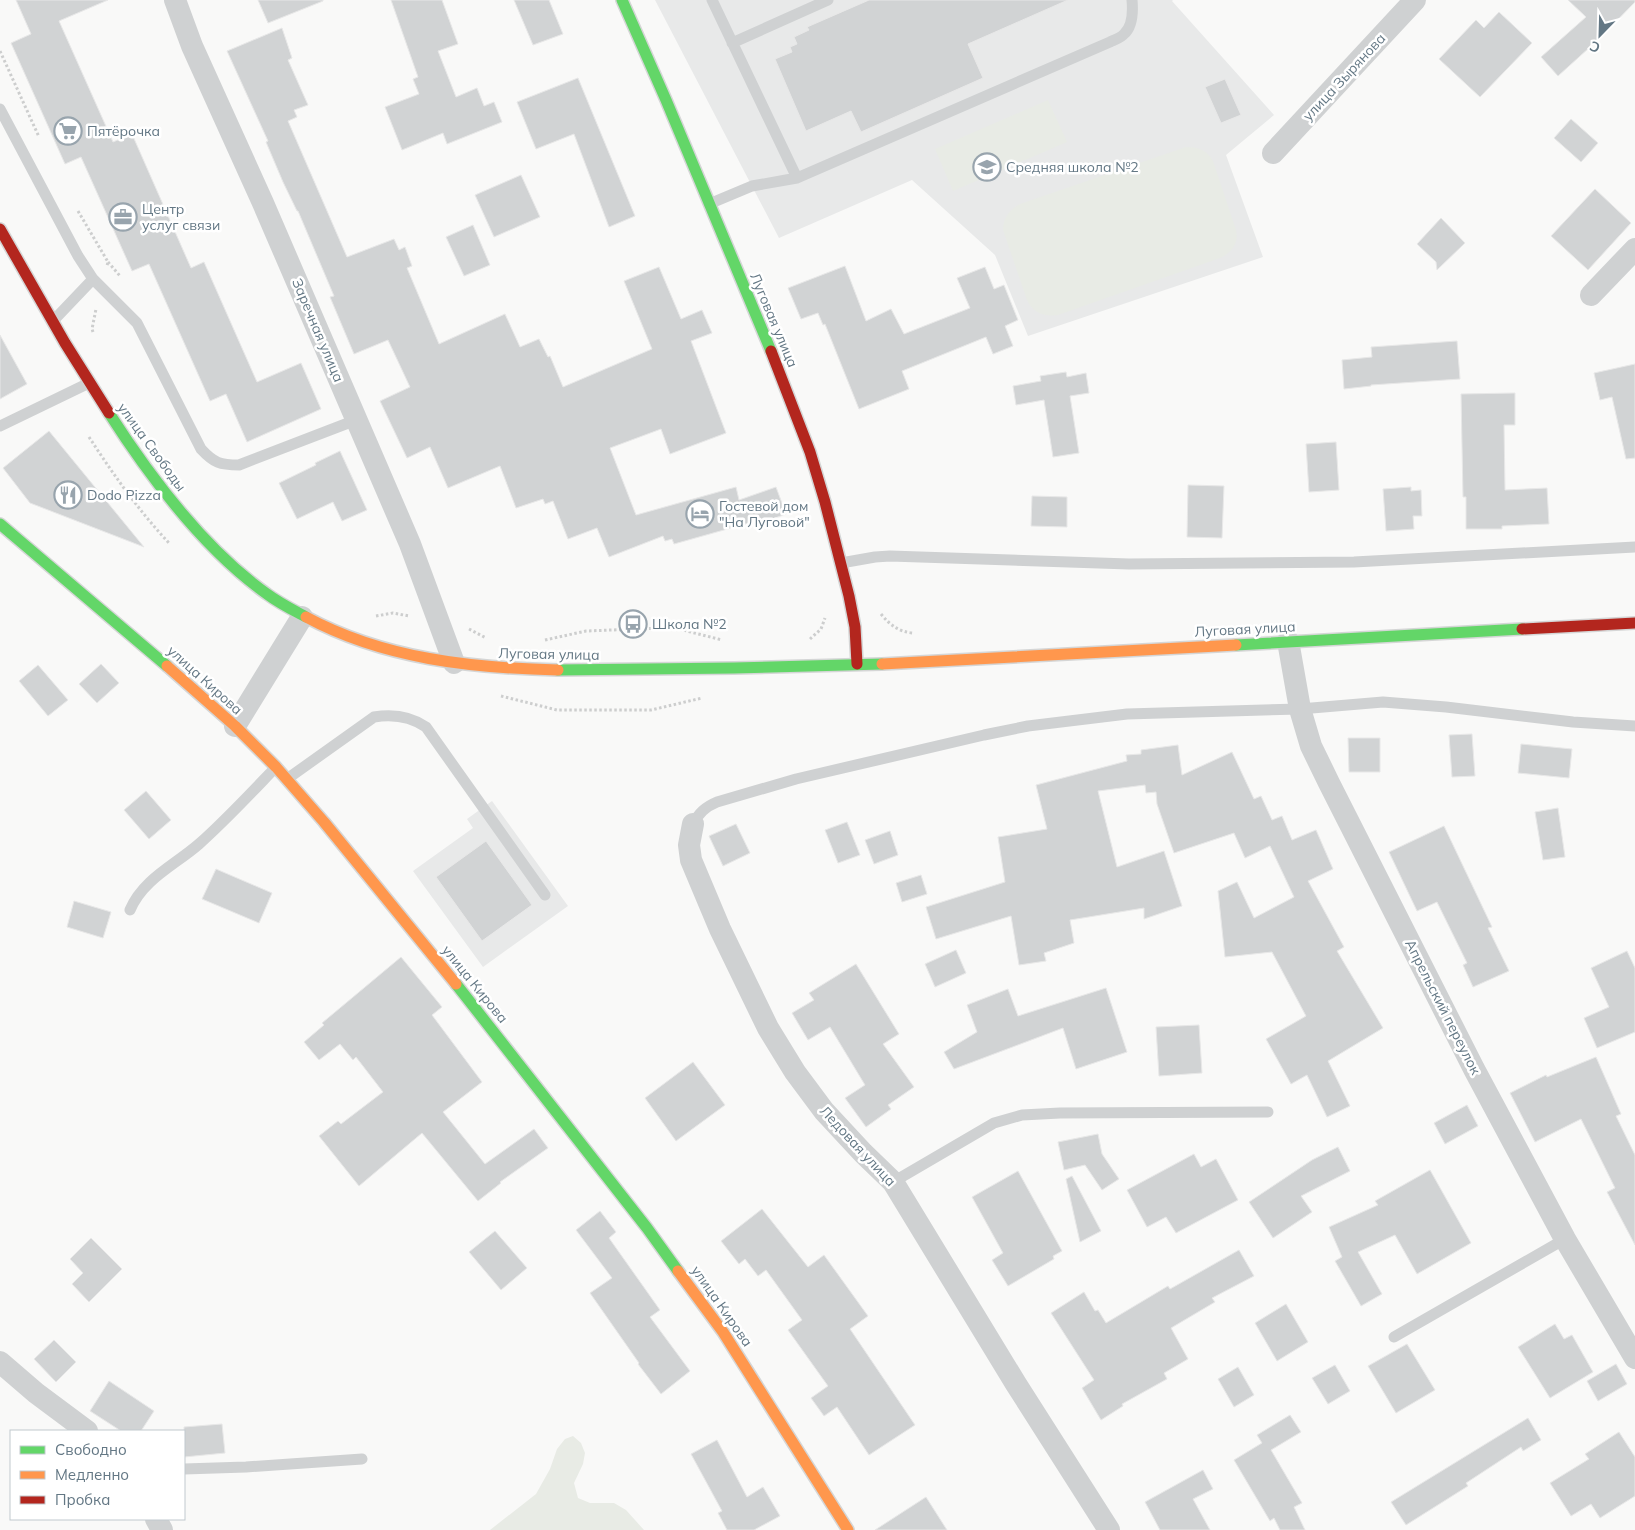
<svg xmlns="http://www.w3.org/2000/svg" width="1635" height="1530" viewBox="0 0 1635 1530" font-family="Mulish,sans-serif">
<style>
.built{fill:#e8e9e9}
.green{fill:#e8ebe5}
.building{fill:#d1d3d4;stroke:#e8e8e8}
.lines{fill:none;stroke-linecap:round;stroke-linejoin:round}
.fast-casing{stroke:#d5d6d6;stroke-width:14}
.slow-casing{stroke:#d5d6d6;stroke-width:14}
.jam-casing{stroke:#d5d6d6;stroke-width:14}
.path{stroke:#cdcece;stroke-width:3;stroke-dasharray:2.5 2.5;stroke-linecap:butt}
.lane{stroke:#cfd1d2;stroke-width:11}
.street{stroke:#cfd1d2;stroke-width:22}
.fast{stroke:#63d668;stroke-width:11}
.slow{stroke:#ff974d;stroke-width:11}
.jam{stroke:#b3261e;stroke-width:11}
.labels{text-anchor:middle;stroke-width:5;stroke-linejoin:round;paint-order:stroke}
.street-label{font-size:14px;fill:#637784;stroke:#fff}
.poi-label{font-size:14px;fill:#637784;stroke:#fff;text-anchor:start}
</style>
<rect width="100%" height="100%" fill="#f9f9f8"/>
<!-- built -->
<path class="built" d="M655,0H1173L1172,1L1274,115L1226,155L1263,257L1028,336L995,255L912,180L779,238Z
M492,801L568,906L483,967L413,871L473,828L467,819Z"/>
<!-- green -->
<path class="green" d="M1048,100L1067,142L953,191L935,149Z
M1186,147C1198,147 1207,150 1213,161L1236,230C1239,243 1232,253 1220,258L1058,315C1044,317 1033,313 1027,300L1003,230C1003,218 1009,210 1020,204Z
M573,1436L581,1443L585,1453L583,1464L574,1483L578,1498L590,1503H614L626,1510L644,1530H490L536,1494L550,1469L557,1449L565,1439Z"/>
<!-- building -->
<path class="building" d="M16,0H108L59,21L113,142L132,134L191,268L204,262L257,382L301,363L321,409L247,442L226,394L210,401L149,264L132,271L81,157L65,164L11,43L31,34Z
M258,0H323V1L268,23Z
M391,0H442L458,44L438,51L456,97L477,88L484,106L494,102L502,122L447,144L443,133L402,150L385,107L419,94L413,79L418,77Z
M514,0H549L563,34L533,45Z
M869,0H1068L968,44L983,78L861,132L851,111L806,131L775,59L792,52L790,47L797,44L794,37L809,30L807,27Z
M1568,0H1635V2L1600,38L1558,76L1541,57L1586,17Z
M1499,12L1532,43L1480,97L1439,59L1476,20L1484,28Z
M282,28L292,58L288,60L308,105L294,110L297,117L288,121L347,257L394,239L399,250L405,247L412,266L407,268L439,344L505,314L520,347L539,339L548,357L550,356L563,387L652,349L624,281L659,267L681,319L702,310L712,333L691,341L726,433L670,454L661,429L610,448L636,515L736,487L739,500L776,487L786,514L764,522L763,519L674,544L672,539L665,541L663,536L609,557L597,528L568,539L553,501L545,504L543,499L516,508L500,466L448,488L430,447L407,458L380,401L410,387L388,340L354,354L330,297L334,296L298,211H297L283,182L266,142L268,141L227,51Z
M578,78L635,216L609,227L574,134L536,149L517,102Z
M1225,79L1241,115L1221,123L1205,87Z
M1571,119L1598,143L1581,162L1554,138Z
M521,175L540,217L494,237L475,195Z
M1595,189L1631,223L1588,270L1551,236Z
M1441,218L1465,243L1437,270L1436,262L1417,244Z
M473,225L490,265L464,276L446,237Z
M845,266L866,321L891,309L904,334L970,308L957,278L985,267L994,289L1004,285L1018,320L1005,326L1013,346L993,354L986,337L902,371L909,389L859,409L825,324L823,325L818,313L801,319L788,288Z
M0,335L27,384L0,399Z
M1457,341L1460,379L1371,385V386L1344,389L1342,360L1372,357L1371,347Z
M1635,364V458L1626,459L1612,397L1600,400L1594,373Z
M1066,372L1067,377L1086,373L1089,393L1070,396L1079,453L1053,457L1044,400L1016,405L1013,386L1041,381L1040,376Z
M1515,393V425H1504L1505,490L1547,488L1549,524L1502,526V529H1466V497H1463L1461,394Z
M49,431L144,547L30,503L3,468Z
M1336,442L1339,490L1309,492L1306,444Z
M340,451L367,510L342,521L333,502L297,519L279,483L316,465L315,463Z
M1188,485L1224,486L1222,538L1187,537Z
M1411,487V491L1421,490L1422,516H1413L1414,529L1386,531L1383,489Z
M1032,496L1067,497V527L1031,526Z
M101,664L119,683L97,703L79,684Z
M38,665L68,700L48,716L19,681Z
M1472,734L1475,776L1452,777L1449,735Z
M1348,738H1380V772H1349Z
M1521,744L1572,749L1569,778L1518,773Z
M1178,745L1182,775L1232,752L1254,799L1261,796L1272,820L1282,816L1292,840L1316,830L1333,869L1308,881L1344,947L1337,951L1383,1028L1328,1061L1350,1106L1327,1117L1307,1075L1291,1084L1266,1039L1306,1016L1272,952L1225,957L1218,891L1237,882L1254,918L1294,897L1270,846L1245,858L1234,833L1174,853L1157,804L1156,792L1146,793L1145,785L1098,791L1117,867L1164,851L1182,906L1144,919V908L1070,920L1074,943L1044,953L1046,961L1019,965L1011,916L936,939L926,907L1005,882L998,837L1047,829L1036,785L1127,761L1126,755L1141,754V750Z
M146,791L171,820L149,839L124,810Z
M1558,808L1565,857L1543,860L1535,812Z
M847,822L860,855L838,863L825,830Z
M736,824L750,853L723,866L709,836Z
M1444,826L1492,927L1488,928L1509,971L1473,987L1463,965L1467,963L1437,902L1417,911L1389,852Z
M890,831L898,855L874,864L865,840Z
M486,841L532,905L482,941L436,877Z
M216,869L272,893L259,923L202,899Z
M921,875L927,894L902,902L896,883Z
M74,901L111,912L103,938L67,927Z
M956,950L966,973L935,987L925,964Z
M1627,951L1635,968V1032L1597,1048L1584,1018L1609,1007L1591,968Z
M401,957L442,1007L432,1015L482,1082L443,1112L485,1164L534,1129L548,1148L500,1182L501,1183L478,1201L422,1133L359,1186L319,1136L338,1121L341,1124L383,1092L356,1057L353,1060L340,1044L319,1060L304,1042L324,1025L322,1023Z
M856,964L899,1034L883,1044L914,1087L888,1105L891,1109L866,1127L845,1098L865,1085L830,1027L808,1040L792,1013L814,1000L809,993Z
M1106,988L1127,1052L1076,1069L1063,1028L954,1069L944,1052L977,1032L967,1005L1008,989L1018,1016Z
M1199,1025L1202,1073L1159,1076L1156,1027Z
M1596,1057L1621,1114L1616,1116L1635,1155V1245L1607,1192L1615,1188L1581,1119L1535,1142L1510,1093L1546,1075L1547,1077Z
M693,1062L725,1105L676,1141L645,1098Z
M1467,1105L1478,1126L1445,1144L1434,1123Z
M1098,1134L1102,1154L1119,1179L1102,1190L1085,1165L1064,1170L1058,1142Z
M1338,1147L1350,1171L1301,1196L1312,1212L1273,1238L1249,1202L1312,1160Z
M1194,1154L1201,1167L1216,1159L1238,1200L1176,1233L1166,1217L1147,1227L1127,1190Z
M1430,1170L1471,1243L1417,1274L1395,1235L1358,1252L1382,1294L1361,1306L1335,1261L1342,1257L1329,1227L1378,1205L1375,1201Z
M1018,1171L1062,1251L1053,1256L1054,1259L1008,1286L992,1260L1003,1253L972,1197Z
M1072,1176L1101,1231L1080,1242L1066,1179Z
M762,1209L808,1267L824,1255L868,1316L850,1329L915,1425L869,1455L837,1407L824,1416L811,1398L828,1386L788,1330L802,1320L766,1270L758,1276L745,1259L739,1264L721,1241Z
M600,1211L616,1232L609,1238L660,1310L650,1317L690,1371L661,1394L638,1364L639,1363L590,1293L612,1278L576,1230Z
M495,1231L527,1268L501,1290L469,1252Z
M91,1238L122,1269L89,1302L72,1284L83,1273L70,1259Z
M1239,1250L1254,1276L1212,1298L1215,1302L1171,1328L1188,1359L1164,1373L1167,1379L1122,1404L1123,1406L1101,1420L1082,1388L1094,1380L1051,1313L1084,1292L1095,1311L1098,1310L1106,1323L1168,1286L1170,1289Z
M1286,1304L1308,1342L1277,1361L1255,1323Z
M1555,1324L1564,1339L1572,1335L1593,1372L1550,1398L1518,1347Z
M54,1340L76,1362L56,1382L34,1359Z
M1407,1344L1435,1390L1396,1413L1368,1366Z
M1616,1364L1627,1384L1598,1401L1587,1381Z
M1335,1365L1350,1391L1328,1404L1312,1378Z
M1238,1367L1254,1395L1234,1407L1218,1379Z
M109,1381L154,1411L141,1431H121L90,1411Z
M1290,1415L1301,1432L1271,1450L1302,1503L1294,1507L1305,1530H1280L1274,1518L1270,1521L1234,1460L1262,1443L1257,1435Z
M1528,1418L1541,1440L1523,1451L1521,1447L1466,1483L1468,1486L1406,1525L1391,1502Z
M222,1424L225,1453L184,1457V1427Z
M1619,1432L1635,1457V1496L1600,1518L1591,1504L1571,1516L1550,1483L1589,1459L1585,1454Z
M717,1440L747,1497L763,1487L780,1516L754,1530H727L718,1513L722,1511L691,1454Z
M1203,1470L1213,1489L1193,1499L1210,1530H1160L1145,1502Z
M926,1497L947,1530H875Z"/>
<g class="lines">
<!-- fast casing -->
<g class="fast-casing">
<path id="fast" d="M622,0L666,100L771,351
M109,413C150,477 205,550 267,594C279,603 293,610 306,617
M0,524L167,666
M1236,645L1522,629
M558,670L734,668L882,664
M456,984L647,1228L678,1271"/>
</g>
<!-- slow casing -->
<g class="slow-casing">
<path id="slow" d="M306,617C384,659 472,668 558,670
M882,664L1236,645
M167,666L235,726L276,767L324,822L456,984
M678,1271L723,1332L848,1530"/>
</g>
<!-- jam casing -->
<g class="jam-casing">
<path id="jam" d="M0,229L65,343L109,413
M771,351L810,452L825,502L849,596L855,627L857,664
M1522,629L1635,623"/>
</g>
<!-- path -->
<path class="path" d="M0,51L39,137
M78,211L108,262L107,266
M108,262L120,276
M93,332L92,329L96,309
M89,437C113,474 139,511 169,543
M881,614C890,625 899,632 913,633
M376,616L393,613L409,616
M469,629L486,638
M810,639L821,629L825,618
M545,640L586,631L664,628L679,629L722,640
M501,696L557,710H651L702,698"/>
<!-- lane -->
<path class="lane" d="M712,0L797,178
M732,43L828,0
M0,109L78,256L93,279L137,323L201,449C214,463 220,465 239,465L356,420
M709,204L752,186L797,178L1110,42C1114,40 1121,38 1124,34C1133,26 1133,11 1132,0
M53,321L93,279
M0,426L89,383
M841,563L875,557L890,556L1129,564L1354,562L1635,547
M287,779L374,717C392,714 410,716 426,727L545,895
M693,824C699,813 705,807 717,802L796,779L984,735L1028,726L1127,714L1300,709L1383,702L1446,707L1573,722L1635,726
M130,910C143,879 175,865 199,844C226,820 251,793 276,767
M893,1182L994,1123L1022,1115L1060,1113L1268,1112
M1394,1337L1565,1239
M184,1469L246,1467L362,1459"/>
<!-- street -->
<path class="street" d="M175,0L192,46L263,203L410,544L454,663
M1273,153L1415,0
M1591,295L1635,249
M1288,641L1300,709L1311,746L1329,783L1474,1069L1565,1239L1635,1358
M235,726L302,617
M693,824L689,845L691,860L720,929L768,1028L795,1072L824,1111L863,1153L893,1182L1016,1384L1109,1530
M0,1362L36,1393L87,1431
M156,1519L162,1530"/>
<!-- fast -->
<use href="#fast" class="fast"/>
<!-- slow -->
<use href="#slow" class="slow"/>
<!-- jam -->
<use href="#jam" class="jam"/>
</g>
<!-- icons -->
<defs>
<g id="supermarket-ring" transform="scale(1.4375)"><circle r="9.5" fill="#fff" stroke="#98a4ad" stroke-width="1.5"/><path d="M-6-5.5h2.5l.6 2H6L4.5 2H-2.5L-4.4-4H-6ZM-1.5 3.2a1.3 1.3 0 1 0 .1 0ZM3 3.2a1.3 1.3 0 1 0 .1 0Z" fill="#98a4ad"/></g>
<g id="school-ring" transform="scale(1.4375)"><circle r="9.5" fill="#fff" stroke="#98a4ad" stroke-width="1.5"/><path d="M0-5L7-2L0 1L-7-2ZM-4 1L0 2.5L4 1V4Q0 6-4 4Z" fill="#98a4ad"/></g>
<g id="office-ring" transform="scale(1.4375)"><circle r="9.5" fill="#fff" stroke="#98a4ad" stroke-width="1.5"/><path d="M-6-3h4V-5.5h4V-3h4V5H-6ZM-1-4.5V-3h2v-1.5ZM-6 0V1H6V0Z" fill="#98a4ad"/></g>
<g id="restaurant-ring" transform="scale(1.4375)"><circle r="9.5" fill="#fff" stroke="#98a4ad" stroke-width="1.5"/><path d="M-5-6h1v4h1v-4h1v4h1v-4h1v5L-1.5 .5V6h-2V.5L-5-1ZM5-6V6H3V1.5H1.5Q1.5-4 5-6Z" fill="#98a4ad"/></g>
<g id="hotel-ring" transform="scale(1.4375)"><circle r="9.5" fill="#fff" stroke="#98a4ad" stroke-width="1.5"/><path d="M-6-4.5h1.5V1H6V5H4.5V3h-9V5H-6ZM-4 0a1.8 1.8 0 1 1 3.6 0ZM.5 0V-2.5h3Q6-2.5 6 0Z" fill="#98a4ad"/></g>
<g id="bus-ring" transform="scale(1.4375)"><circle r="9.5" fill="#fff" stroke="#98a4ad" stroke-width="1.5"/><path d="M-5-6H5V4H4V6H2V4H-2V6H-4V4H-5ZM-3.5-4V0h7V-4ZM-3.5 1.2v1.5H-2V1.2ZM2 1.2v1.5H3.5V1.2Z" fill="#98a4ad"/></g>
</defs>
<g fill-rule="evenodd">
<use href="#supermarket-ring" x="68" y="131"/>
<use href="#school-ring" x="987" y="167"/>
<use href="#office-ring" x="123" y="217"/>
<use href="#restaurant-ring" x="68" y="495"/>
<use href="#hotel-ring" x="700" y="514"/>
<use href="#bus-ring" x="633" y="624"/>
</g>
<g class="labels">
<!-- street labels -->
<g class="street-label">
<text transform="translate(1344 77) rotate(-47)" y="5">улица Зырянова</text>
<text transform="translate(774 320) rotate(67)" y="5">Луговая улица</text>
<text transform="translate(318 330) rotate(67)" y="5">Заречная улица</text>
<text transform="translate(152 447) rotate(54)" y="5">улица Свободы</text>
<text transform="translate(1245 629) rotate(-3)" y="5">Луговая улица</text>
<text transform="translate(549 654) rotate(1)" y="5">Луговая улица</text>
<text transform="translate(205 680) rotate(42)" y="5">улица Кирова</text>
<text transform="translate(475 984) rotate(51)" y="5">улица Кирова</text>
<text transform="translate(1443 1007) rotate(63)" y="5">Апрельский переулок</text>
<text transform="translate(858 1146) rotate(47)" y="5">Ледовая улица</text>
<text transform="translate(722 1306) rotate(55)" y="5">улица Кирова</text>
</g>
<!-- poi labels -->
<g class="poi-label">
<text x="87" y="136">Пятёрочка</text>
<text x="1006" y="172">Средняя школа №2</text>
<text x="142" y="214">Центр<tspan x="142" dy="16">услуг связи</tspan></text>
<text x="87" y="500">Dodo Pizza</text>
<text x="719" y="511">Гостевой дом<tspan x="719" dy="16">"На Луговой"</tspan></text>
<text x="652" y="629">Школа №2</text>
</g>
</g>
<!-- legend -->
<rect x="10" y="1430" width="175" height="90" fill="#ffffff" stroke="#c1c9ce"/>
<rect x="20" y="1446" width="25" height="8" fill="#63d668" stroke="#c1c9ce"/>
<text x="55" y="1455" font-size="15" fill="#637784">Свободно</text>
<rect x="20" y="1471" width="25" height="8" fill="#ff974d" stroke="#c1c9ce"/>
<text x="55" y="1480" font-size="15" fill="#637784">Медленно</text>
<rect x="20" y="1496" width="25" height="8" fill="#b3261e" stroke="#c1c9ce"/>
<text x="55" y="1505" font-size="15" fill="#637784">Пробка</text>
<!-- north arrow -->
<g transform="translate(1600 35) rotate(203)" stroke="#ffffff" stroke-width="4" paint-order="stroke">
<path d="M0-4L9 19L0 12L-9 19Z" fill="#637784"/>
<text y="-8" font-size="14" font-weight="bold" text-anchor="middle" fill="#637784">С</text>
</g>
</svg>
